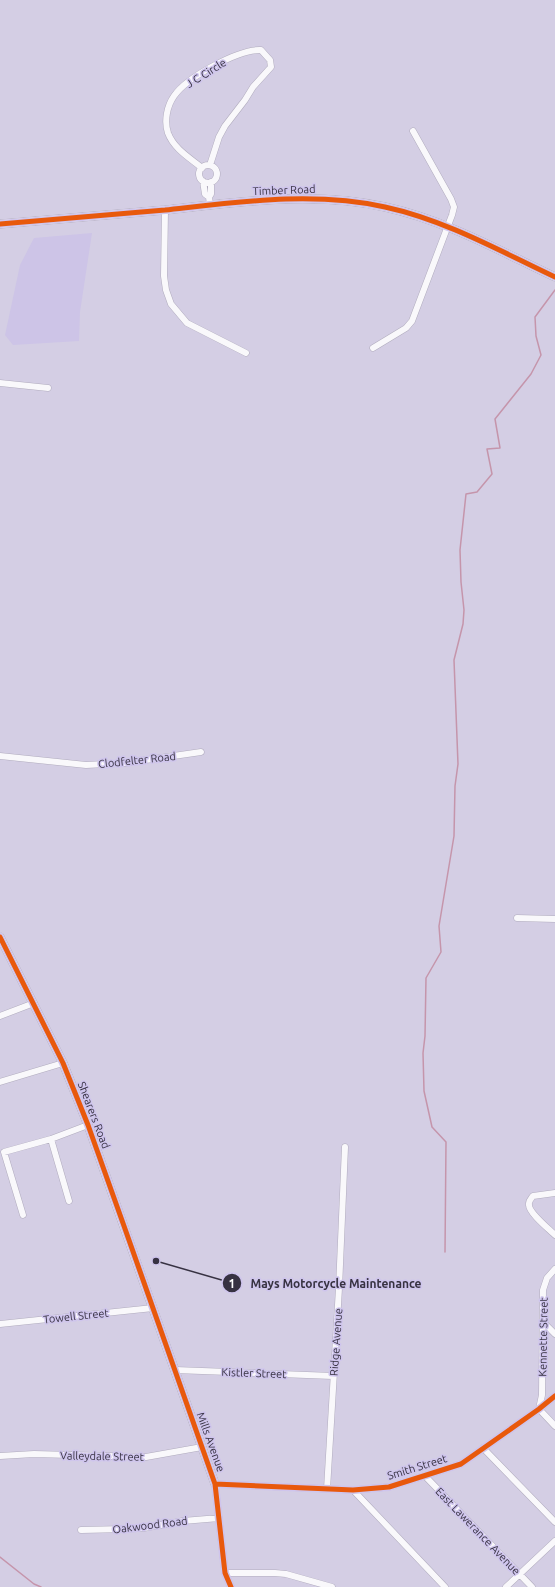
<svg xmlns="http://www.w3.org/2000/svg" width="555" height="1587" viewBox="0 0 555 1587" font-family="Ubuntu,sans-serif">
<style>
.built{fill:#cdc4e7}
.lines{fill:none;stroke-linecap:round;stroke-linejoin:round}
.stream{stroke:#c595ab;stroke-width:1.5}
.street-casing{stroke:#b1acbe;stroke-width:7}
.secondary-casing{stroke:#b1acbe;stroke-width:9}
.street{stroke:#f9f8fb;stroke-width:6}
.secondary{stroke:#f9f8fb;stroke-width:8}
.cycleway-casing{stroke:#cfc5ed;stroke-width:8}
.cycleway{stroke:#e8590c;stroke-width:5}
.labels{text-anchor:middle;stroke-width:3;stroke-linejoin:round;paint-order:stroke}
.street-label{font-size:11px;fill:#373242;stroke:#cfc5ed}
.leader{fill:none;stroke:#373242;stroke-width:1.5}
.callout-dot{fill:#373242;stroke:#cfc5ed;stroke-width:1.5}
.mark-label{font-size:12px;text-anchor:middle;font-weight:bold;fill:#fff}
.callout-label{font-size:12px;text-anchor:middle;font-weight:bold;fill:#373242;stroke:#cfc5ed;stroke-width:3;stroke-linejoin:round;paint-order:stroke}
</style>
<rect width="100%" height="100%" fill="#d4cee4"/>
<!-- built -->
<path class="built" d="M92,233L80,312L79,341L13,345L5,335L20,265L34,238Z"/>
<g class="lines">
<!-- stream -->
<path class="stream" d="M445,1252L446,1142L432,1127L424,1091L423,1053L425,1036L426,978L441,952L439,926L454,836L455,786L458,764L454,660L463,624L464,610L461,582L460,550L466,494L477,492L492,474L487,449L500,448L495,419L531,374L541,355L536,336L535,317L555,290
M0,1557L34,1584L41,1587"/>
<!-- street casing -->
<g class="street-casing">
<path id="street" d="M199 174a9 9 0 1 1 18 0a9 9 0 1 1-18 0Z
M202,168C190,158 174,149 168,133C164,121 167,106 174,96C187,77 239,49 261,50L270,60L271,67L253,87L245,100L225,126L219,137L210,165
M203,181L205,194L209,197
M210,205L209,197L211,194V182
M165,210L164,276L166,290L171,304L187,323L246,353
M373,348L406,328L412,321L452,215L454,207L451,199L413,131
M0,383L48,388
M0,756L86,765L125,763L201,752
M517,918L555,919
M0,1016L34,1003
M0,1082L63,1063
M51,1139L69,1201
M555,1193L533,1196C531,1199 528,1201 529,1205C529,1213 549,1229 555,1235
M23,1215L4,1152L51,1139L88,1125
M555,1269L547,1278L543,1290L542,1395L539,1409L555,1426
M543,1322L555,1334
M0,1324L153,1308
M175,1370L333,1376
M483,1448L555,1522
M0,1456L34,1454L146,1457L202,1447
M425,1476L532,1587
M327,1489L339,1288L345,1147
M353,1490L445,1587
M81,1530L125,1529L144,1528L183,1521L219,1518
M225,1573H275L286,1574L332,1587
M231,1587L225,1573L215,1484L353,1490L389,1487L461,1464L539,1409L555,1396
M506,1587L555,1541"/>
</g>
<!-- secondary casing -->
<g class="secondary-casing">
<path id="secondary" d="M0,224C55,219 110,215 165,210C238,202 313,191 385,207C445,220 500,251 555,277
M0,937L63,1063L88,1125L215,1484"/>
</g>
<!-- street -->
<use href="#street" class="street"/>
<!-- secondary -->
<use href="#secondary" class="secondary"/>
<!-- cycleway casing -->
<g class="cycleway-casing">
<path id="cycleway" d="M0,224C55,219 110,215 165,210C238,202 313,191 385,207C445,220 500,251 555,277
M0,937L63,1063L88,1125L124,1226L215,1484L225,1573L231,1587
M215,1484L353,1490L389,1487L461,1464L539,1409L555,1396"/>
</g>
<!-- cycleway -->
<use href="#cycleway" class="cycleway"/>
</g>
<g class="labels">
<!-- street labels -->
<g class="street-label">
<text transform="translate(206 73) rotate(-32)" y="4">J C Circle</text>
<text transform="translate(284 190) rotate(-2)" y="4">Timber Road</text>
<text transform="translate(137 760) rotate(-6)" y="4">Clodfelter Road</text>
<text transform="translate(94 1115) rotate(69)" y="4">Shearers Road</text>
<text transform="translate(76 1316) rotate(-6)" y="4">Towell Street</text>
<text transform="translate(543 1337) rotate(-89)" y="4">Kennette Street</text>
<text transform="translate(336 1342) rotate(-86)" y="4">Ridge Avenue</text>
<text transform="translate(254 1373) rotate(2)" y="4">Kistler Street</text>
<text transform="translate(211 1442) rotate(70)" y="4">Mills Avenue</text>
<text transform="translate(102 1456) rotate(1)" y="4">Valleydale Street</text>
<text transform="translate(417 1467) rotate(-17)" y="4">Smith Street</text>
<text transform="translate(150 1525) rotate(-7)" y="4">Oakwood Road</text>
<text transform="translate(478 1531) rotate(46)" y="4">East Lawerance Avenue</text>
</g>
</g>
<!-- callouts -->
<path class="leader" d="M156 1261L232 1283"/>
<g class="callout-dot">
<circle cx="156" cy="1261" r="4"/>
<circle cx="232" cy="1283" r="10"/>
</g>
<g class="mark-label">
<text x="232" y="1288">1</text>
</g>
<g class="callout-label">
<text x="336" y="1288">Mays Motorcycle Maintenance</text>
</g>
</svg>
